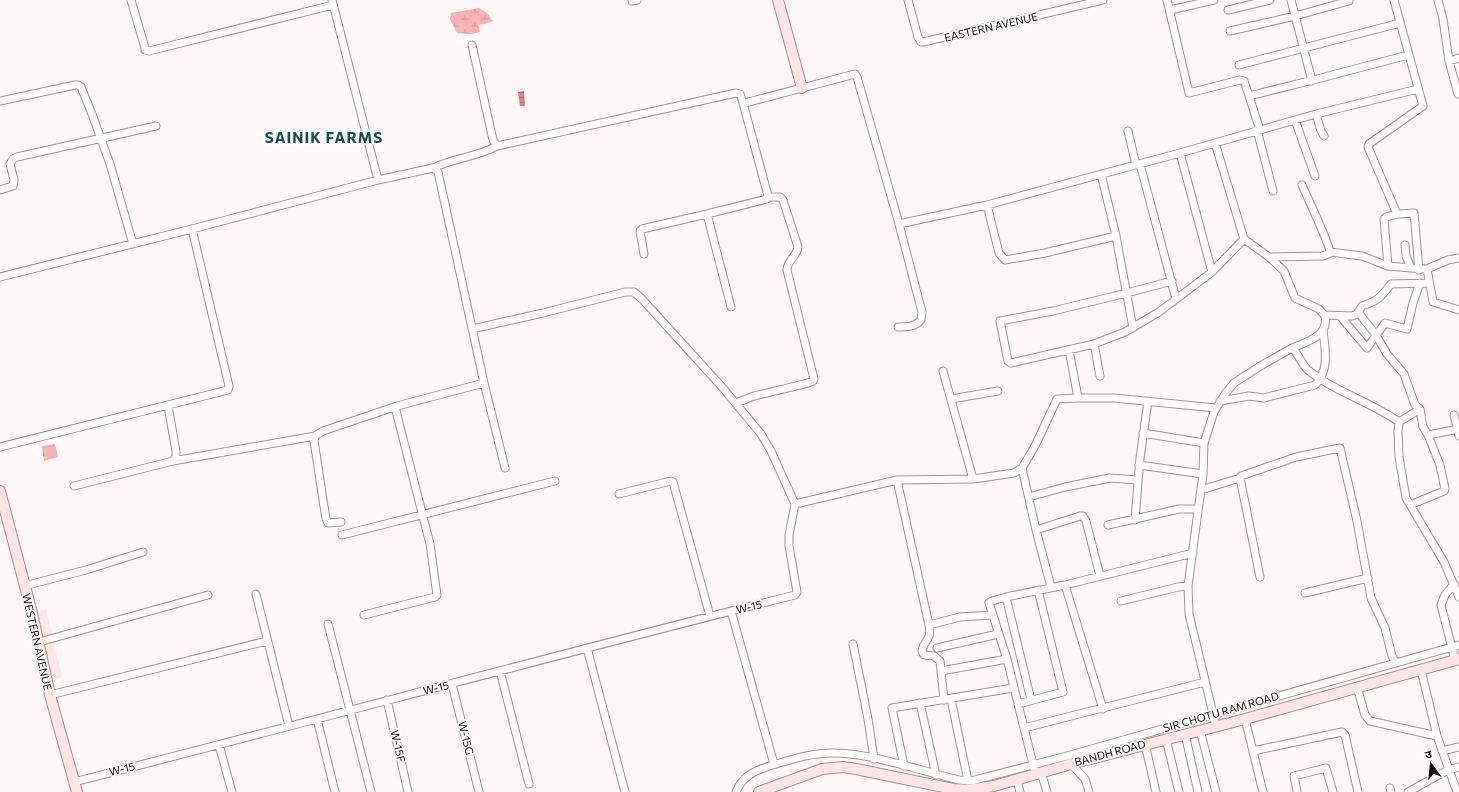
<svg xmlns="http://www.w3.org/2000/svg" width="1459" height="792" viewBox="0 0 1459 792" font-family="Commissioner,'Noto Sans Devanagari',sans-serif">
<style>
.built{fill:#fee7e7}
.wetland{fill:url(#wetland-marsh)}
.park{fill:url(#park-tufts)}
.water{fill:url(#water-rules)}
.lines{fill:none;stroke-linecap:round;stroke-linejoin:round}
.street-casing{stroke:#aa8f90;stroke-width:9}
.secondary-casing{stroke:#aa8f90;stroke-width:12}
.street{stroke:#fff;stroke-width:7}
.secondary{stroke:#fde5e7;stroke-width:10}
.labels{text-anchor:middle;stroke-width:3.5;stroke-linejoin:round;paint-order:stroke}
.street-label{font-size:11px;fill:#12090a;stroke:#fff}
.district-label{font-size:15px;font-weight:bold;letter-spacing:1px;fill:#125050;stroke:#fff}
</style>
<defs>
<pattern id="wetland-marsh" width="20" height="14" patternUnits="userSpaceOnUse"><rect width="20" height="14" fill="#f7b2b5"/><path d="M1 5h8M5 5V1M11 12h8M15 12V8" fill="none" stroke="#d3989a"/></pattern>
<pattern id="park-tufts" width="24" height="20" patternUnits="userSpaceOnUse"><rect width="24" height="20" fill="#f7b2b5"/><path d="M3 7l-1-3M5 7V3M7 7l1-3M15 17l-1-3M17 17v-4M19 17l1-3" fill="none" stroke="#d3989a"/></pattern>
<pattern id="water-rules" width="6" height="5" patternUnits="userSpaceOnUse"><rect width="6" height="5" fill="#df8087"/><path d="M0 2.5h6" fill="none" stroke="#b3676d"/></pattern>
</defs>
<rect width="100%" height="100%" fill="#fef8f8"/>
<!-- built -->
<path class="built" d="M46,609L62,677L48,680L35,612Z"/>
<!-- wetland -->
<path class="wetland" d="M479,8L487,13L493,21L485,24L478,25L480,32L471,34L457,33L450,19L451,13Z"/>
<!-- park -->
<path class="park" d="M55,444L58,457L44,461L42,446Z"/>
<!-- water -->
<path class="water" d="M524,91L525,106H520L518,92Z"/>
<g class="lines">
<!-- street casing -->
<g class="street-casing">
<path id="street" d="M131,0L145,48V50L149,51L333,5
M332,0L378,180
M908,0L918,37L921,42H923L1103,0
M1167,0L1189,93L1240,80L1244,81L1249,96
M1291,0L1312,81
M1394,0L1423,106L1369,144L1368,147L1397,214L1414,213L1419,270
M1438,0L1443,19L1449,61L1458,94
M632,1L637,0
M1170,10L1214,0
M1228,10L1270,0
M1230,31L1295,16L1349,1
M472,45L493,140L497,146L736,93L740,94L743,103H745L855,74L857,77L899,224L922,312L921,320C915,327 907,327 898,327
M1449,61L1459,58
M1239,65L1400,23
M0,101L75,85H78L81,87L92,114L110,164L133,244
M1316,114L1321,131L1324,136
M1295,120L1315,176
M1257,130L1273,191
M1260,130L1249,96L1321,78L1408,55
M1128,131L1136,165
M1215,143L1244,239L1269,257L1284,271L1295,298L1319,309L1325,316C1329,336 1307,342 1292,348
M1180,153L1212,272
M1140,164L1176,299
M433,168C454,158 477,157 497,146
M1101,174L1116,236L1133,328
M0,190L13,186L14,180L10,164L13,159L17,157L156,126
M987,205L999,253L1005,260L1045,253L1116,236
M707,214L731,307
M899,224L987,205L1180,153L1316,114L1418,89
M1405,245L1406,256L1411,268L1427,269L1433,302L1459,310
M1330,252L1362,256L1388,266L1411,268
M644,254L640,231L642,229L707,214L767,199L768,196L743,103
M1269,257L1323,256L1330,253C1330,244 1307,197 1302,185
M1388,266L1384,219L1386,217L1397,214
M1427,269L1448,260L1459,258
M0,277L192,229L378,180L433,168L438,172L484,383L505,468
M1172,281L1127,293L1053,311L1000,321L1008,361L1011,363L1094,344L1125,332L1159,312L1212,272L1244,239
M1358,312L1376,335L1387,354L1404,374L1415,405L1420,409L1423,427L1428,435L1440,465L1445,489L1444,491L1410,505
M1325,315L1352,316L1357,314L1362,306C1378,301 1381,297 1391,284L1429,283
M1340,316L1367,348L1385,323L1407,329L1413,303L1420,283
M472,329L543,313L625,292H634L642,299L722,387L761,434L771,451L795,504
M1094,344L1100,376
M1069,350L1078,398
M943,371L973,479
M951,399L998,391
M1220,401L1249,396L1264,398L1315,385C1330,371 1325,348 1323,330
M736,403L754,396L808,383L813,381L814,379L787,270C787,260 797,257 798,247L783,200L780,197H768
M1454,415L1459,436
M1399,422L1398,432L1399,457L1406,498L1444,562L1459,597
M1399,422L1420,409
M1143,433L1204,443
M1428,435L1459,429
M0,447L228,390L229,386L192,229
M173,461L315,436
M1139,465L1203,474
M1022,468L1036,530L1051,587
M897,480L929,625C932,642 924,638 922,651L924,655L934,656L940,661L944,700
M74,486L173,461L176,456V451L168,406
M1201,490L1240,478
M619,494L671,481L673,482L710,616
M1029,497L1065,487L1110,478L1138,480
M1135,520L1140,458L1148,401
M341,522L328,523L326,519L314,441L315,436L323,431L397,406L484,383
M1108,525L1179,509H1198
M1036,530L1080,516H1083L1086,521L1100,576
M342,535L555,481
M1260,577L1240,478L1241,476L1296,457L1340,448L1357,521L1371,598L1385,628L1392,656L1396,663
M1454,584L1445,595L1441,605L1455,660
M1065,585L1103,709
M24,586L86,570L143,552
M1305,593L1368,578
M256,594L289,726
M1006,597L1031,700
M1121,601L1178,587L1188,586
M731,611L774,764
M364,615L435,597L437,595L430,544L395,407
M328,624L371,792
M929,625L960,617L992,615
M39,642L208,595
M853,644L868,719L874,759
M587,648L625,792
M937,648L998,634
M1421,670L1437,736L1457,792
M500,671L529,784
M941,671L1007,659
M452,684L479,792
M1357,687L1365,715L1370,721L1437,736
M50,695L267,641
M951,699L968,781
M387,700L408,792
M920,703L936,775
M1018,704L1063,692L1038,590
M317,719L335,792
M1245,719L1263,792
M1216,726L1189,614L1188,586L1203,474L1204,443L1214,412L1225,394L1234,383L1262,365L1292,348C1299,354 1301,364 1308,370C1335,392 1371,402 1399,422
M1024,728L1007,659L989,603L992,601L1006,597L1065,585L1193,553
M1200,730L1216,792
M1185,734L1198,792
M1166,739L1179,792
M1145,744L1156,792
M219,745L232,792
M1253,751L1342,732L1345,735L1358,792
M1442,751L1459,747
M1071,764L1085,779L1089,792
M904,766L892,708L1013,688
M1034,768L1024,728L1205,682
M1041,772L1047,792
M1017,780L1020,792
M74,782C314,721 554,655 795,595L797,592L789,546V535L795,504L897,480L973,479L1014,473L1022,468L1035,446L1057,399L1078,398H1114L1216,408
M1390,788L1391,792
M736,792C743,774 759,769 776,764C796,758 816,752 836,753C875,754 921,771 959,780L971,781L1067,756L1459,645
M1297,792L1294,776L1326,768L1333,792
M1408,792L1448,770L1459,767"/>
</g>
<!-- secondary casing -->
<g class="secondary-casing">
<path id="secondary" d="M778,0L802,88
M0,491L32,613L50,695L77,792
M759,792L822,769L843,767L856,769L953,789L969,790L994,786L1071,764L1245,719L1459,659"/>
</g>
<!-- street -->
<use href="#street" class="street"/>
<!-- secondary -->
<use href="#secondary" class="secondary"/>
</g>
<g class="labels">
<!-- street labels -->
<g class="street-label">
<text transform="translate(991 27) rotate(-13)" y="4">EASTERN AVENUE</text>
<text transform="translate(749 607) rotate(-14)" y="4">W-15</text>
<text transform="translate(37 642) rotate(77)" y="4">WESTERN AVENUE</text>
<text transform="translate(436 688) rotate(-14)" y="4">W-15</text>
<text transform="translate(1221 712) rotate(-16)" y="4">SIR CHOTU RAM ROAD</text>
<text transform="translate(466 738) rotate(76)" y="4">W-15G</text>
<text transform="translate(398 746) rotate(77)" y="4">W-15F</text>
<text transform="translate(1110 753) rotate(-15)" y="4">BANDH ROAD</text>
<text transform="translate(122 769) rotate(-14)" y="4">W-15</text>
</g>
<!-- district labels -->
<g class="district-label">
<text x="324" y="143">SAINIK FARMS</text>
</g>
</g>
<!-- north arrow -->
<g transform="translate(1431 764) rotate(345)" stroke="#ffffff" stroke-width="3" paint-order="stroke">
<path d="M0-3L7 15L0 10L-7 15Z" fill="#12090a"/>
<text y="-6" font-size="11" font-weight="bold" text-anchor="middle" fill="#12090a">उ</text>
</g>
</svg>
